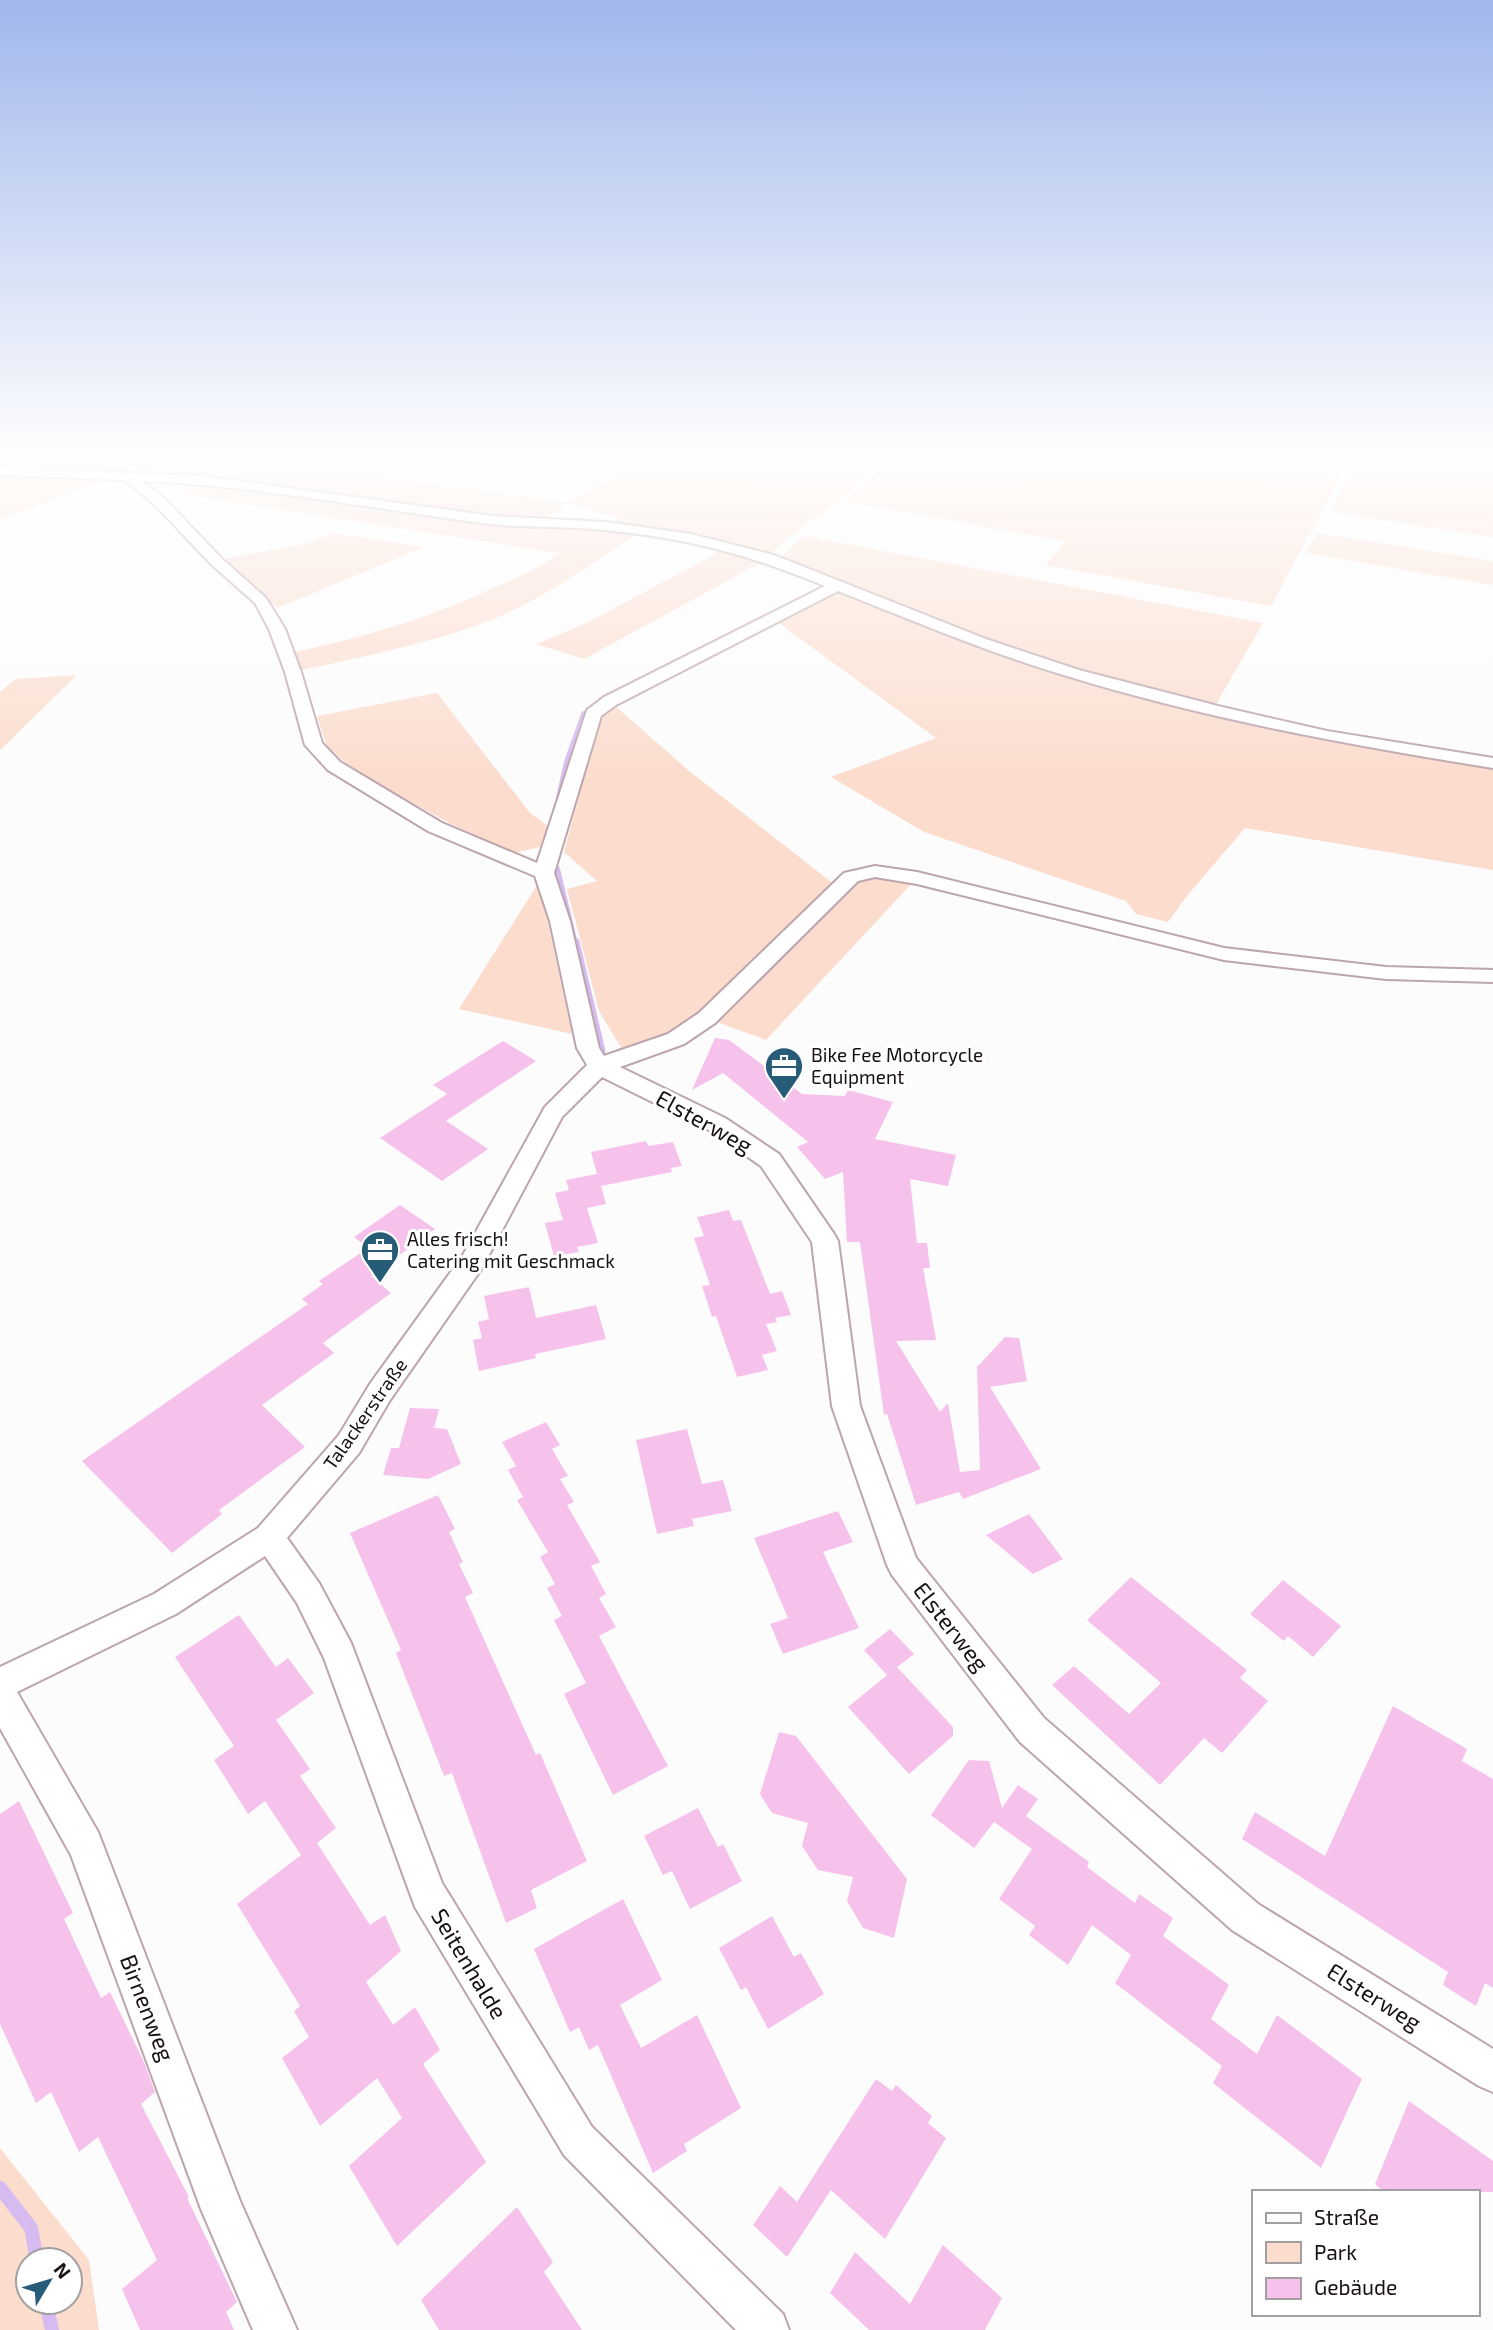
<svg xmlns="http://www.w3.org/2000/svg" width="1493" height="2330" viewBox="0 0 1493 2330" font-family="'Exo 2',sans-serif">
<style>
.green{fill:#fbdccd;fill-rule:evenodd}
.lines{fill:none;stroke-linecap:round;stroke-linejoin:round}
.stream-far2{stroke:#d6bbf1;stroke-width:6}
.stream-far1{stroke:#d6bbf1;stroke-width:9}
.stream{stroke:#d6bbf1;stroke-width:14}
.building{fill:#f6c2ec}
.minor-casing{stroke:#bca5ac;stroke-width:4}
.minor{fill:#fff;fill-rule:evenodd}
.labels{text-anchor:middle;stroke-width:6;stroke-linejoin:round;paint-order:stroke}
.poi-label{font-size:19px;fill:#181013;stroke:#fff;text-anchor:start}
.street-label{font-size:19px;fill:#181013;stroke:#fff}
.near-street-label{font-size:23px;fill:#181013;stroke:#fff}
</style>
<rect width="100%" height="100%" fill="#fcfcfc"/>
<!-- green -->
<path class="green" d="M0,457H123V474L0,465Z
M136,457H252L201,477L135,475Z
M266,457H288L384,476L567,503L651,457H837L875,465L857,480L861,482L818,517H814L774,551L766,553L677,531L614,522L617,518L567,503L537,523L220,477L229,470Z
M409,457H536L509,471Z
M895,457H1039L1125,471L1137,457H1211L1340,477L1271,606L1046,565L1065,541L844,501Z
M1361,457H1425L1493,467V537L1330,512Z
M0,472L98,479L101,482L0,519Z
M203,482L350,502L351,506L370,509L376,506L526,527L597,528L638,533C588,566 537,604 480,624C422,645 362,657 302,670L294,652C365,637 423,620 489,590C514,579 539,569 560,553L175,493Z
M334,533L424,547L277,608L223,559L301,545Z
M1318,533L1493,561V585L1306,553Z
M805,536L1263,623L1216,704L1119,682L975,635L785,562L783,554Z
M730,546L769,558L584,659L536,644L587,623Z
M842,593L1055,671L1248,723L1493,768V870L1245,828L1186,897L1168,922L1136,914L1126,901L924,832L831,777L936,738L776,621L825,598Z
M77,675L0,750V692L15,679Z
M437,693L530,813L549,827L540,847L514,853L451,824L356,772L327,746L317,716Z
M614,705L688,770L835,885L704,1014L666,1036L622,1049L599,1011L567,889L597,881L564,852L600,718Z
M876,874L914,881L766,1040L714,1021L861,880Z
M539,882L572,1034L459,1009Z
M0,2148L89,2260L99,2330H0ZM28,2260H70V2302H28Z"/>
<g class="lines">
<!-- stream-far2 -->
<path class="stream-far2" d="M558,803L567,762L584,714
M557,869L575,944"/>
<!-- stream-far1 -->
<path class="stream-far1" d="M575,942L601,1051"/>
<!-- stream -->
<path class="stream" d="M0,2188L31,2228L37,2260
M46,2302L52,2330"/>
</g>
<!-- building -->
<path class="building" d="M715,1038L729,1040L802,1094L845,1096L848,1090L893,1102L875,1139L956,1155L948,1186L910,1179L917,1243H927L930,1268H923L936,1340L896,1341L940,1412L948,1403L960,1472L980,1470L977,1367L1005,1337L1019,1338L1027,1381L990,1387L1041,1469L963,1499L959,1492L916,1505L887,1414L884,1415L860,1242H847L843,1172L825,1179L797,1147L808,1142L723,1073L692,1090Z
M503,1041L536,1061L446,1121L488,1149L442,1181L380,1138L447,1094L433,1085Z
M646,1141L648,1146L673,1142L682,1166L671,1168L672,1172L601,1186L599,1179L606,1204L587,1208L598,1243L577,1247L579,1252L554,1256L545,1223L563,1220L555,1193L569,1190L566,1180L597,1174L591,1152Z
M400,1205L435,1229L371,1276L391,1293L323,1343L334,1353L262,1405L305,1447L219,1510L222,1514L172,1553L82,1461L308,1304L302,1299L323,1284L319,1281L368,1248L354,1237Z
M729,1210L733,1221L741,1220L770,1294L782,1291L791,1315L775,1318L777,1322L766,1324L777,1351L762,1355L768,1370L737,1377L716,1316L712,1317L702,1286L710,1285L694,1238L704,1236L697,1217Z
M529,1287L536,1318L596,1305L606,1339L535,1354L536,1358L479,1371L473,1340L482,1338L478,1322L489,1319L484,1296Z
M410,1408L439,1409L434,1428L447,1429L461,1464L428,1479L383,1475L391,1448H399Z
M546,1422L560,1445L552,1449L568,1476L560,1479L574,1502L567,1505L600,1562L591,1566L606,1594L599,1598L616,1627L599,1636L668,1766L613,1795L564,1694L586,1683L554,1620L562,1616L547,1588L555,1584L540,1557L548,1552L517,1500L523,1497L508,1470L516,1466L502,1442Z
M687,1429L702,1484L723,1480L732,1511L692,1519L694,1526L657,1534L636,1440Z
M438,1495L455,1529L449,1532L463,1562L459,1564L473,1593L465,1597L536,1755L540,1753L587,1861L531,1890L537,1908L506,1923L452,1773L444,1776L396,1653L401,1650L350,1533Z
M838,1511L853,1542L823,1552L859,1628L783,1654L770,1624L788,1618L754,1538Z
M1029,1514L1063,1559L1033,1574L986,1535Z
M1131,1577L1247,1670L1240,1678L1268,1701L1222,1753L1204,1738L1160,1785L1052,1685L1074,1666L1129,1714L1161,1683L1087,1620Z
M1283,1580L1341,1626L1313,1657L1288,1636L1284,1641L1250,1614Z
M239,1615L276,1667L288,1658L314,1693L276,1720L310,1769L300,1776L336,1828L317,1843L370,1925L385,1915L401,1951L366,1982L393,2025L415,2007L440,2050L423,2064L486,2162L397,2246L349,2166L402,2118L377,2078L320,2126L282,2058L309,2037L294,2011L300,2006L237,1904L301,1855L265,1801L248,1814L214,1760L234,1746L175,1657Z
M890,1629L914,1654L887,1675L864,1650Z
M897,1667L953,1727V1736L909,1774L848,1707Z
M1393,1706L1467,1749L1462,1761L1493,1779V1988L1485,1983L1476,2006L1443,1985L1448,1972L1242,1839L1255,1812L1325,1856Z
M779,1732L796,1736L907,1879L894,1938L863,1928L847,1901L853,1877L818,1870L802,1846L808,1823L772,1813L760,1794Z
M969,1760L989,1761L1002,1808L1018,1785L1038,1799L1026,1816L1089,1862L1087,1867L1135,1903L1139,1894L1173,1918L1163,1936L1229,1985L1211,2019L1257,2054L1277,2015L1362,2079L1321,2168L1213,2083L1222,2066L1115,1983L1131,1955L1092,1925L1068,1965L1029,1935L1035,1926L999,1899L1032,1849L994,1822L974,1848L931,1815Z
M19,1801L73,1913L64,1919L101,1998L110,1992L144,2062L155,2092L141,2104L189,2197L187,2198L237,2302L226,2312L234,2330H140L122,2289L157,2260L98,2137L79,2152L51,2092L36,2103L0,2024V1814Z
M698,1808L718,1847L723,1844L742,1881L690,1909L672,1871L663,1875L644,1836Z
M623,1899L662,1980L620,2005L641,2048L697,2015L741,2108L684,2144L687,2151L653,2173L598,2045L589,2050L579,2027L570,2032L534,1949Z
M772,1916L794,1957L801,1953L824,1994L768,2029L746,1987L741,1990L719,1948Z
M876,2079L892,2091L896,2085L932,2116L928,2123L946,2138L885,2239L831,2190L787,2257L753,2225L780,2186L797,2202Z
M1409,2101L1493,2161V2192H1384L1375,2184Z
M517,2207L553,2262L544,2272L582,2330H439L421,2300Z
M943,2245L1002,2298L985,2330H869L830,2293L855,2252L910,2304Z"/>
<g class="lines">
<!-- minor casing -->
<g class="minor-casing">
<path id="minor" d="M0,467L202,476L493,516L606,522L691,534L774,555L986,639L1079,670L1222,707L1327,731L1493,758V768C1349,745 1207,719 1067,676C989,653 914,621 838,591L616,705L601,716L554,873L570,921L599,1048L604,1056L668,1034L699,1013L844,873L875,866L917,872L1224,948L1386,967L1493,970V982L1386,979L1224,960L917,884L875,877L858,881L715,1023L684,1044L620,1067L725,1118L779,1154L834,1234L838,1241L860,1406L916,1558L1044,1718L1258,1904L1493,2049V2092L1479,2086L1232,1930L1020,1742L892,1575L887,1565L832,1406L812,1242L761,1166L709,1130L602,1077L562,1117L482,1268L390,1400L359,1453L287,1538L319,1583L351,1643L442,1883L592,2127L783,2314L789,2330H736L564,2155L415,1907L324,1658L297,1603L265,1556L176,1614L17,1692L98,1832L240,2201L297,2330H253L201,2209L71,1855L0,1728V1667L154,1594L258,1528L339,1435L370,1384L463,1255L545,1107L587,1065L577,1048L550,921L535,876L428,831L328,770L305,745L285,672L269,629L255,603L211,564L156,506L125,480L0,475ZM142,481C258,486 374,509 489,524C528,528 567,526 605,530C687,538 750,555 825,586L604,697L587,710L537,863L442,823L340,762L322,743L301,672L285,629L266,598L221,558L166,500Z"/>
</g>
<!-- minor -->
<use href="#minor" class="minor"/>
</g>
<!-- sky -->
<linearGradient id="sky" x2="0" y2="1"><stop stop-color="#a1b7ec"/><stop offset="0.58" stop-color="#fefefe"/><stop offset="1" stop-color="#fefefe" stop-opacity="0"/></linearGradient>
<rect width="1493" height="783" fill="url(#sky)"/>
<!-- icons -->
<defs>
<g id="office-pin" transform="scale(2.0125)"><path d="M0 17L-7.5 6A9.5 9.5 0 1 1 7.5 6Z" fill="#265c77" stroke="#fff"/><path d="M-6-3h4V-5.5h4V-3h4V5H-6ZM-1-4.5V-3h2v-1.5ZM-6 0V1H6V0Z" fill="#fff"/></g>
</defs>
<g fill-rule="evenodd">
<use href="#office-pin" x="784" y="1066"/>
<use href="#office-pin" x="380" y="1250"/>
</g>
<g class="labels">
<!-- poi labels -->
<g class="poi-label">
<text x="811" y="1062">Bike Fee Motorcycle<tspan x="811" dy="22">Equipment</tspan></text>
<text x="407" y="1246">Alles frisch!<tspan x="407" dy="22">Catering mit Geschmack</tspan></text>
</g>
<!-- street labels -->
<g class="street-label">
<text transform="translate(365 1414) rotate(-55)" y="7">Talackerstraße</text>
</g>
<!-- near-street labels -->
<g class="near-street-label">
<text transform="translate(704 1122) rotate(29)" y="8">Elsterweg</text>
<text transform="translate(951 1627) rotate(52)" y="8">Elsterweg</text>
<text transform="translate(469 1964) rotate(59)" y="8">Seitenhalde</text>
<text transform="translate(1374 1997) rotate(32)" y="8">Elsterweg</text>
<text transform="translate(147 2008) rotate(69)" y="8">Birnenweg</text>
</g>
</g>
<!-- legend -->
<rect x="1252" y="2190" width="228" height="126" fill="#ffffff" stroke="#a39fa1" stroke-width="2"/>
<rect x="1266" y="2213" width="35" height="10" fill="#ffffff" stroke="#a39fa1" stroke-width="2"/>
<text x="1314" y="2225" font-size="21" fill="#181013">Straße</text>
<rect x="1266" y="2242" width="35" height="21" fill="#fbdccd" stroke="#a39fa1" stroke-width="2"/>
<text x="1314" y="2260" font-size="21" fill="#181013">Park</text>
<rect x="1266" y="2278" width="35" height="21" fill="#f6c2ec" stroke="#a39fa1" stroke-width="2"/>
<text x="1314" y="2295" font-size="21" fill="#181013">Gebäude</text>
<!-- north arrow -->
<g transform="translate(49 2281) rotate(52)"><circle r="33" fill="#ffffff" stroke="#a39fa1" stroke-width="2"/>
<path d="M0-5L12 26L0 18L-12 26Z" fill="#265c77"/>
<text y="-10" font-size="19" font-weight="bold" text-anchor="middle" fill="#181013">N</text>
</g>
</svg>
